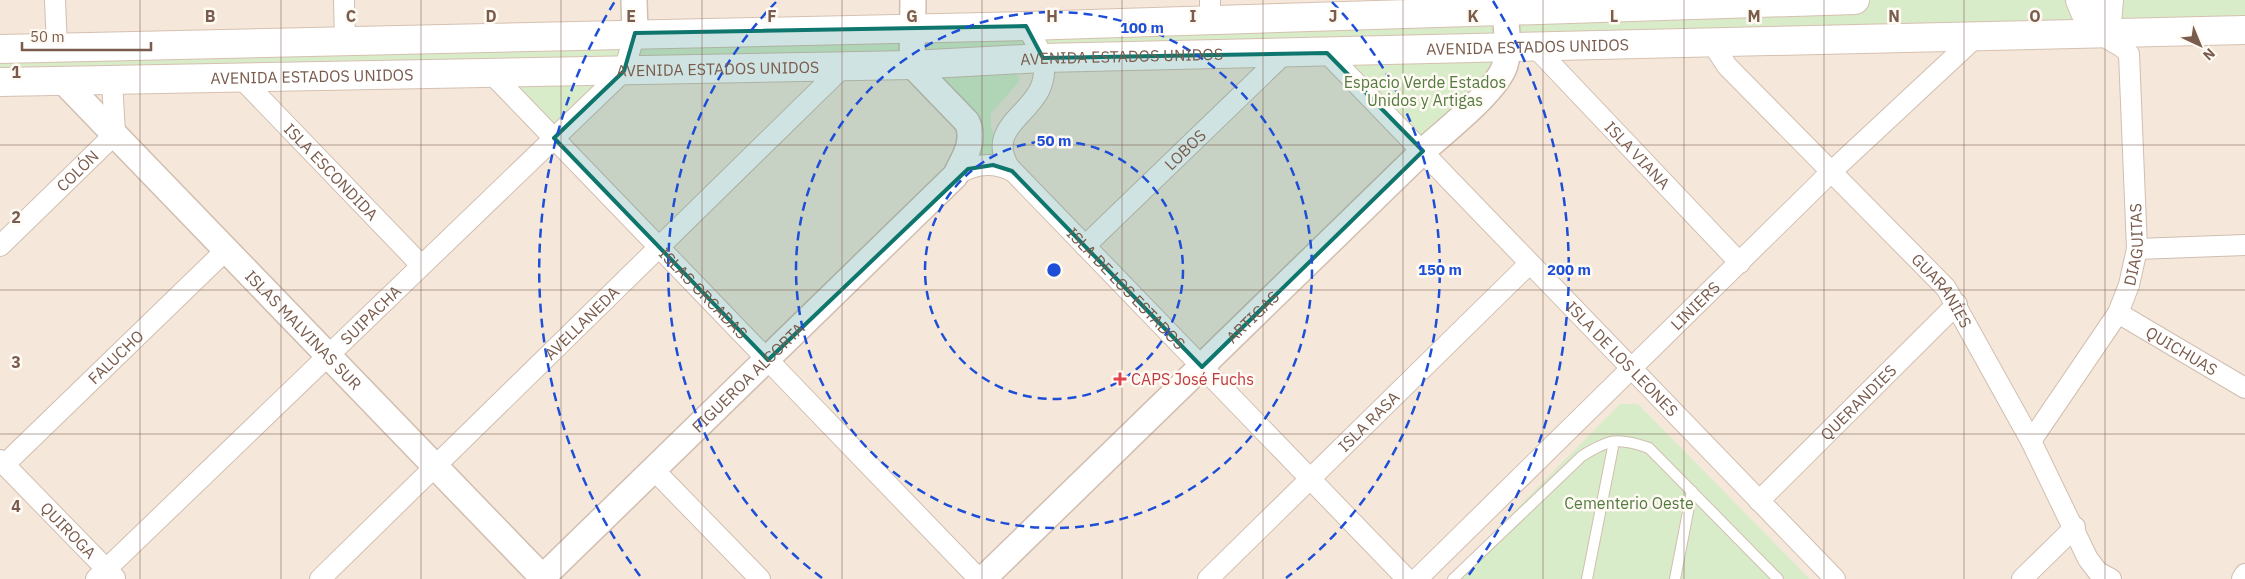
<svg xmlns="http://www.w3.org/2000/svg" width="2245" height="579" viewBox="0 0 2245 579" font-family="'IBM Plex Sans',sans-serif">
<style>
.residential{fill:#f5e8da}
.green{fill:#d8ecc9}
.lines{fill:none;stroke-linecap:round;stroke-linejoin:round}
.service-casing{stroke:#d1beb0;stroke-width:12}
.minor-casing{stroke:#d1beb0;stroke-width:22}
.tertiary-casing{stroke:#d1beb0;stroke-width:28}
.secondary-casing{stroke:#d6c0b0;stroke-width:30}
.service{stroke:#fff;stroke-width:10}
.minor{stroke:#fff;stroke-width:20}
.tertiary{stroke:#fff;stroke-width:25}
.secondary{stroke:#fff;stroke-width:28}
.marked{fill:#0f766e;fill-opacity:0.2;stroke:#0f766e;stroke-width:4;stroke-linejoin:round}
.grid{fill:none;stroke:#7a5c4d;stroke-width:1;stroke-opacity:0.55}
.ring{fill:none;stroke:#1d4ed8;stroke-width:2.5;stroke-dasharray:9 6}
.health-dot{fill:#e0444e;stroke:#fffaf3;stroke-width:2}
.labels{text-anchor:middle;stroke-width:5;stroke-linejoin:round;paint-order:stroke}
.street-label{font-size:16px;fill:#7a5c4d;stroke:#fffaf3}
.park-label{font-size:16px;fill:#537a41;stroke:#fffaf3}
.health-label{font-size:16px;fill:#be3a42;stroke:#fffaf3;text-anchor:start}
.grid-label{font-size:16px;text-anchor:middle;font-weight:bold;fill:#7a5c4d;stroke:#fffaf3;stroke-width:5;stroke-linejoin:round;paint-order:stroke}
.centre{fill:#1d4ed8;stroke:#fffaf3;stroke-width:2.5}
.ring-label{font-size:15px;text-anchor:middle;font-weight:bold;fill:#1d4ed8;stroke:#fffaf3;stroke-width:5;stroke-linejoin:round;paint-order:stroke}
</style>
<rect width="100%" height="100%" fill="#fdf6ec"/>
<!-- residential -->
<path class="residential" d="M0,0H2245V579H0Z"/>
<!-- green -->
<path class="green" d="M1855,0H2245V30L1507,48L1493,86L1423,151L1329,53L0,82V49Z
M1013,71L1020,78L1018,83L991,113V125L999,159L969,160L940,78L942,72Z
M598,82L553,124L517,86Z
M1620,404H1638L1810,579H1447Z"/>
<g class="lines">
<!-- service casing -->
<g class="service-casing">
<path id="service" d="M1453,579L1582,456C1609,439 1618,437 1649,448L1778,579
M1587,579L1614,442
M1675,579L1692,491"/>
</g>
<!-- minor casing -->
<g class="minor-casing">
<g id="minor">
<path d="M55,0L57,48"/>
<path d="M344,0L345,41"/>
<path d="M1210,0V20"/>
<path id="s1" d="M1026,26C1032,36 1040,48 1043,60C1054,112 981,119 1009,167L1407,579"/>
<path id="s2" d="M1712,43L1727,66L1946,288L2031,441L2088,559L2098,572L2111,579"/>
<path id="s3" d="M1535,47L1740,263"/>
<path id="s4" d="M1327,53L1835,579"/>
<path id="s5" d="M491,73L979,579"/>
<path id="s6" d="M241,78L421,265"/>
<path d="M955,176C973,164 992,161 1012,171"/>
<path id="s7" d="M0,246L115,134L112,80"/>
<path id="s8" d="M1085,246L1285,53"/>
<path d="M2137,249L2245,245"/>
<path id="s9" d="M2118,313L2245,388"/>
<path id="s10" d="M2031,441L2118,313L2129,285L2137,249L2129,54C2122,44 2109,42 2101,33"/>
<path id="s11" d="M0,460L115,578"/>
<path id="s12" d="M5,464L226,250"/>
<path d="M654,470L760,579"/>
<path id="s13" d="M1759,501L1957,304"/>
<path id="s14" d="M96,579L624,71L635,33"/>
<path id="s15" d="M320,579L843,67"/>
<path id="s16" d="M1208,579L1529,264"/>
<path id="s17" d="M1417,579L1831,172L1977,36"/>
<path d="M2022,579L2075,527"/>
<path d="M2242,579L2245,574"/>
</g>
</g>
<!-- tertiary casing -->
<g class="tertiary-casing">
<g id="tertiary">
<path d="M634,0L635,33"/>
<path id="s18" d="M63,81L544,579"/>
<path id="s19" d="M541,579L955,176C964,159 976,140 967,122L912,65L913,0"/>
<path id="s20" d="M983,579L1423,151C1444,132 1498,90 1505,65C1510,48 1506,28 1505,11"/>
</g>
</g>
<!-- secondary casing -->
<g class="secondary-casing">
<g id="secondary">
<path d="M2080,0L2085,12L2101,33"/>
<path d="M2101,33L2107,22L2109,0"/>
<path d="M0,49L1026,26L1855,0"/>
<path id="s21" d="M0,82L912,65L1043,58L2245,30"/>
</g>
</g>
<!-- service -->
<use href="#service" class="service"/>
<!-- minor -->
<use href="#minor" class="minor"/>
<!-- tertiary -->
<use href="#tertiary" class="tertiary"/>
<!-- secondary -->
<use href="#secondary" class="secondary"/>
</g>
<!-- marked area -->
<path class="marked" d="M1026,26L1043,58L1327,53L1423,151L1202,367L1012,171L993,165L968,169L768,360L554,138L624,71L635,33Z"/>
<!-- grid -->
<path class="grid" d="M140,0V579M281,0V579M421,0V579M561,0V579M702,0V579M842,0V579M982,0V579M1122,0V579M1263,0V579M1403,0V579M1543,0V579M1684,0V579M1824,0V579M1964,0V579M2105,0V579M0,145H2245M0,290H2245M0,434H2245"/>
<!-- distance rings -->
<g class="ring">
<circle cx="1054" cy="270" r="129"/>
<circle cx="1054" cy="270" r="258"/>
<path d="M822 578A386 386 0 0 1 776 2M1332 2A386 386 0 0 1 1286 578"/>
<path d="M640 576A515 515 0 0 1 615 1M1493 1A515 515 0 0 1 1468 576"/>
</g>
<!-- markers -->
<path class="health-dot" d="M1117.5 371.5h5v5h5v5h-5v5h-5v-5h-5v-5h5z"/>
<g class="labels">
<!-- street labels -->
<g class="street-label">
<text dy="6" stroke="none"><textPath href="#s21" startOffset="1528">AVENIDA ESTADOS UNIDOS</textPath></text>
<text dy="6" stroke="none"><textPath href="#s21" startOffset="1122">AVENIDA ESTADOS UNIDOS</textPath></text>
<text dy="6" stroke="none"><textPath href="#s21" startOffset="718">AVENIDA ESTADOS UNIDOS</textPath></text>
<text dy="6" stroke="none"><textPath href="#s21" startOffset="312">AVENIDA ESTADOS UNIDOS</textPath></text>
<text dy="6" stroke="none"><textPath href="#s8" startOffset="139">LOBOS</textPath></text>
<text dy="6" stroke="none"><textPath href="#s3" startOffset="149">ISLA VIANA</textPath></text>
<text dy="6" stroke="none"><textPath href="#s7" startOffset="108">COLÓN</textPath></text>
<text dy="6" stroke="none"><textPath href="#s6" startOffset="130">ISLA ESCONDIDA</textPath></text>
<text dy="6" stroke="none"><textPath href="#s10" startOffset="226">DIAGUITAS</textPath></text>
<text dy="6" stroke="none"><textPath href="#s1" startOffset="328">ISLA DE LOS ESTADOS</textPath></text>
<text dy="6" stroke="none"><textPath href="#s2" startOffset="339">GUARANÍES</textPath></text>
<text dy="6" stroke="none"><textPath href="#s5" startOffset="306">ISLAS ORCADAS</textPath></text>
<text dy="6" stroke="none"><textPath href="#s17" startOffset="390">LINIERS</textPath></text>
<text dy="6" stroke="none"><textPath href="#s14" startOffset="381">SUIPACHA</textPath></text>
<text dy="6" stroke="none"><textPath href="#s20" startOffset="376">ARTIGAS</textPath></text>
<text dy="6" stroke="none"><textPath href="#s15" startOffset="366">AVELLANEDA</textPath></text>
<text dy="6" stroke="none"><textPath href="#s18" startOffset="346">ISLAS MALVINAS SUR</textPath></text>
<text dy="6" stroke="none"><textPath href="#s9" startOffset="74">QUICHUAS</textPath></text>
<text dy="6" stroke="none"><textPath href="#s12" startOffset="154">FALUCHO</textPath></text>
<text dy="6" stroke="none"><textPath href="#s4" startOffset="425">ISLA DE LOS LEONES</textPath></text>
<text dy="6" stroke="none"><textPath href="#s19" startOffset="289">FIGUEROA ALCORTA</textPath></text>
<text dy="6" stroke="none"><textPath href="#s13" startOffset="140">QUERANDIES</textPath></text>
<text dy="6" stroke="none"><textPath href="#s16" startOffset="225">ISLA RASA</textPath></text>
<text dy="6" stroke="none"><textPath href="#s11" startOffset="98">QUIROGA</textPath></text>
</g>
<!-- park labels -->
<g class="park-label">
<text x="1425" y="88">Espacio Verde Estados<tspan x="1425" dy="18">Unidos y Artigas</tspan></text>
<text x="1629" y="509">Cementerio Oeste</text>
</g>
<!-- health labels -->
<g class="health-label">
<text x="1131" y="385">CAPS José Fuchs</text>
</g>
</g>
<g class="grid-label">
<text x="210" y="22">B</text>
<text x="351" y="22">C</text>
<text x="491" y="22">D</text>
<text x="631" y="22">E</text>
<text x="772" y="22">F</text>
<text x="912" y="22">G</text>
<text x="1052" y="22">H</text>
<text x="1193" y="22">I</text>
<text x="1333" y="22">J</text>
<text x="1473" y="22">K</text>
<text x="1614" y="22">L</text>
<text x="1754" y="22">M</text>
<text x="1894" y="22">N</text>
<text x="2035" y="22">O</text>
<text x="16" y="78">1</text>
<text x="16" y="223">2</text>
<text x="16" y="368">3</text>
<text x="16" y="512">4</text>
</g>
<circle cx="1054" cy="270" r="8" class="centre"/>
<g class="ring-label">
<text x="1142" y="33">100 m</text>
<text x="1054" y="146">50 m</text>
<text x="1440" y="275">150 m</text>
<text x="1569" y="275">200 m</text>
</g>
<!-- north arrow -->
<g transform="translate(2200 45) rotate(136)" stroke="#fffaf3" stroke-width="4" paint-order="stroke">
<path d="M0-4L9 19L0 12L-9 19Z" fill="#7a5c4d"/>
<text y="-8" font-size="14" font-weight="bold" text-anchor="middle" fill="#7a5c4d">N</text>
</g>
<!-- scale -->
<path d="M22 42v8h129v-8" fill="none" stroke="#7a5c4d" stroke-width="2.5"/>
<text x="30" y="42" font-size="15" fill="#7a5c4d" stroke="#fffaf3" stroke-width="4" paint-order="stroke">50 m</text>
</svg>
